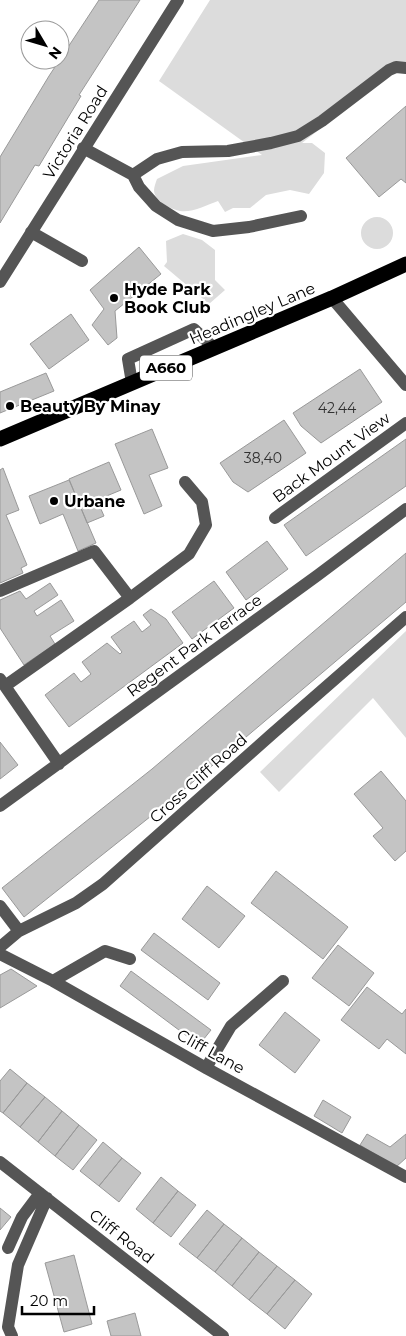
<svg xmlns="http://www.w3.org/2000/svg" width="406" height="1336" viewBox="0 0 406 1336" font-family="Montserrat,sans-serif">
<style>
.green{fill:#dcdcdc}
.building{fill:#c4c4c4;stroke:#999}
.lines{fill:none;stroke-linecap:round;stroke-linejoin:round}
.minor{stroke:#555;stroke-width:12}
.highway{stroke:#000;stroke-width:15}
.poi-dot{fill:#000;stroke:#fff;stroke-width:2}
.labels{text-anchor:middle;stroke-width:4.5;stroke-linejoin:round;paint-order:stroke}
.number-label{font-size:14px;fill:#313131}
.shield{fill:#fff;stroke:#4c4c4c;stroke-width:1}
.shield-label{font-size:15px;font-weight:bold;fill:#000}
.street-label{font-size:16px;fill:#000;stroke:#fff}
.poi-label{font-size:16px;font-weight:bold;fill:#000;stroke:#fff;text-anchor:start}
</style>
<rect width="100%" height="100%" fill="#fff"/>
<!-- green -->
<path class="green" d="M210,0H406V62L302,143H312L325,153L324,173L309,194L290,190L266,195L250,208H233L225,212L218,201C207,205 192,213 180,211C171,209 154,201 154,190C154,187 156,182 157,179L183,166L262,155L159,81Z
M361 233a16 16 0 1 1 32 0a16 16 0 1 1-32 0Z
M183,234L202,240L215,250V280L225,290L209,304L164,266L167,262L166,241Z
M406,631V738L373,698L279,792L260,772Z"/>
<!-- building -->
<path class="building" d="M99,0H140L79,95L81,96L39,166L35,165L0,223V157L49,76Z
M406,106V183L401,179L379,197L346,158Z
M139,247L161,274L115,311L117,338L108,345L92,325L104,309L90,290Z
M71,314L89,340L49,369L30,344Z
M360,369L382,402L321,443L301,426L293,413Z
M46,373L54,391L0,413V392Z
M284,420L306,453L248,492L233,482L220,463Z
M152,429L168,468L149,475L162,506L144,514L115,444Z
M406,439V486L306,556L284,525Z
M109,462L121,490L97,500L104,516L87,523L69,479Z
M3,468L19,510L6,515L27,565L21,568L23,573L0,583V470Z
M69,480L96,543L78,551L63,514L40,524L29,496Z
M267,541L288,569L246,600L226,572Z
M406,553V602L175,797L24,917L2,888L152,769Z
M214,581L234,608L192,639L172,612Z
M50,583L58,595L34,611L37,616L61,600L74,621L50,636L55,644L24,665L0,628V600L20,591L26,599Z
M151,609L166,619L183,643L69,727L45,695L74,673L81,682L91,674L82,662L107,643L120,654L122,652L111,637L134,621L142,632L151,625L143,615Z
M0,742L18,765L0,779Z
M381,771L406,801V851L395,861L373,836L383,828L354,794Z
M276,871L348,927L323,959L251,903Z
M207,886L245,916L219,948L182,919Z
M154,933L220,983L208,1000L141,950Z
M338,945L374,973L349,1006L312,978Z
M11,969L37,986L0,1008V975Z
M131,971L211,1030L199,1045L120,986Z
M367,987L402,1014L406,1009V1054L387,1039L379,1049L341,1020Z
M285,1012L320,1040L295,1073L259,1045Z
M10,1069L27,1083L3,1113L0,1111V1081Z
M27,1083L45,1097L20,1127L3,1113Z
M45,1097L62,1111L38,1142L20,1127Z
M323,1100L351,1117L342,1133L314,1116Z
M62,1111L79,1125L55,1156L38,1142Z
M79,1125L97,1140L73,1170L55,1156Z
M367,1134L390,1147L406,1134V1158L396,1167L360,1145Z
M103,1142L122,1158L99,1186L80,1171Z
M122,1158L141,1173L119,1202L99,1186Z
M161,1177L178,1191L153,1223L136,1209Z
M178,1191L196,1205L171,1237L153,1223Z
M0,1208L11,1217L0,1230Z
M207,1210L224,1224L197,1258L179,1244Z
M224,1224L242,1238L215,1272L197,1258Z
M242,1238L259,1252L232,1286L215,1272Z
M259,1252L277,1266L249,1300L232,1286Z
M74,1255L92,1324L64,1332L45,1263Z
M277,1266L295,1280L267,1314L249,1300Z
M295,1280L312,1294L285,1329L267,1314Z
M135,1313L141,1336H111L107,1321Z"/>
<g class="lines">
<!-- minor -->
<path class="minor" d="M83,148L133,175L157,159L182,152L228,151L271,143L298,136L322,121L389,70L396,67L406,68
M133,175L139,187L156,206L178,220L213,231L249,227L301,216
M31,232L82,261
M0,282L178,0
M332,298L406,385
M132,383L128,359L194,329L214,348
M275,518L406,423
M0,591L94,551L130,598L5,686
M130,598L189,554L206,525L202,502L185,482
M0,679L59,764
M0,806L318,575L406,509
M0,906L19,931
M0,947L19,931L76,903L103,884L272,734L406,617
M0,954L53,981L206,1068L406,1177
M53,981L105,951L130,959
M206,1068L231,1026L283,981
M0,1162L223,1336
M8,1248L22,1217L40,1193
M12,1336L8,1327L18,1265L47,1198"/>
<!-- highway -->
<path class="highway" d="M0,439L332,298L406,264"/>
</g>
<!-- markers -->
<g class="poi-dot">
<circle cx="114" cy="298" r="5"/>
<circle cx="10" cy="406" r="5"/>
<circle cx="54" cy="501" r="5"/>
</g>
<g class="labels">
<!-- number labels -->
<g class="number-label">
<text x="337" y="413">42,44</text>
<text x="263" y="463">38,40</text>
</g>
<!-- shield labels -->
<rect class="shield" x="140" y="355.5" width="52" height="25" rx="4"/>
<g class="shield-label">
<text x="166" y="373">A660</text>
</g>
<!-- street labels -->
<g class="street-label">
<text transform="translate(75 132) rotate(-58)" y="6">Victoria Road</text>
<text transform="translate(252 313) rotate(-23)" y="6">Headingley Lane</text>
<text transform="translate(331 457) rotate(-36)" y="6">Back Mount View</text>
<text transform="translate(194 645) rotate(-36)" y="6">Regent Park Terrace</text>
<text transform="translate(198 778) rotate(-42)" y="6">Cross Cliff Road</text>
<text transform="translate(211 1051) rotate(29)" y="6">Cliff Lane</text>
<text transform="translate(122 1236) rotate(38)" y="6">Cliff Road</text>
</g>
<!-- poi labels -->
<g class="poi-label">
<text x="124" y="295">Hyde Park<tspan x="124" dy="18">Book Club</tspan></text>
<text x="20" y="412">Beauty By Minay</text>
<text x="64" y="507">Urbane</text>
</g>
</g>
<!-- north arrow -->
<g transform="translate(45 45) rotate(128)"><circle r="24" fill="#ffffff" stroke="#999999"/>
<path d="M0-4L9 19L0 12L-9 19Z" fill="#000000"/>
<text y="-8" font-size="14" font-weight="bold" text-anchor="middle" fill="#000000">N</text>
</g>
<!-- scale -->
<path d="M22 1306v8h72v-8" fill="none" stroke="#000000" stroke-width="2.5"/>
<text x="30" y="1306" font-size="15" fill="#000000" stroke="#ffffff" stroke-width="4" paint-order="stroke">20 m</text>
</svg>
